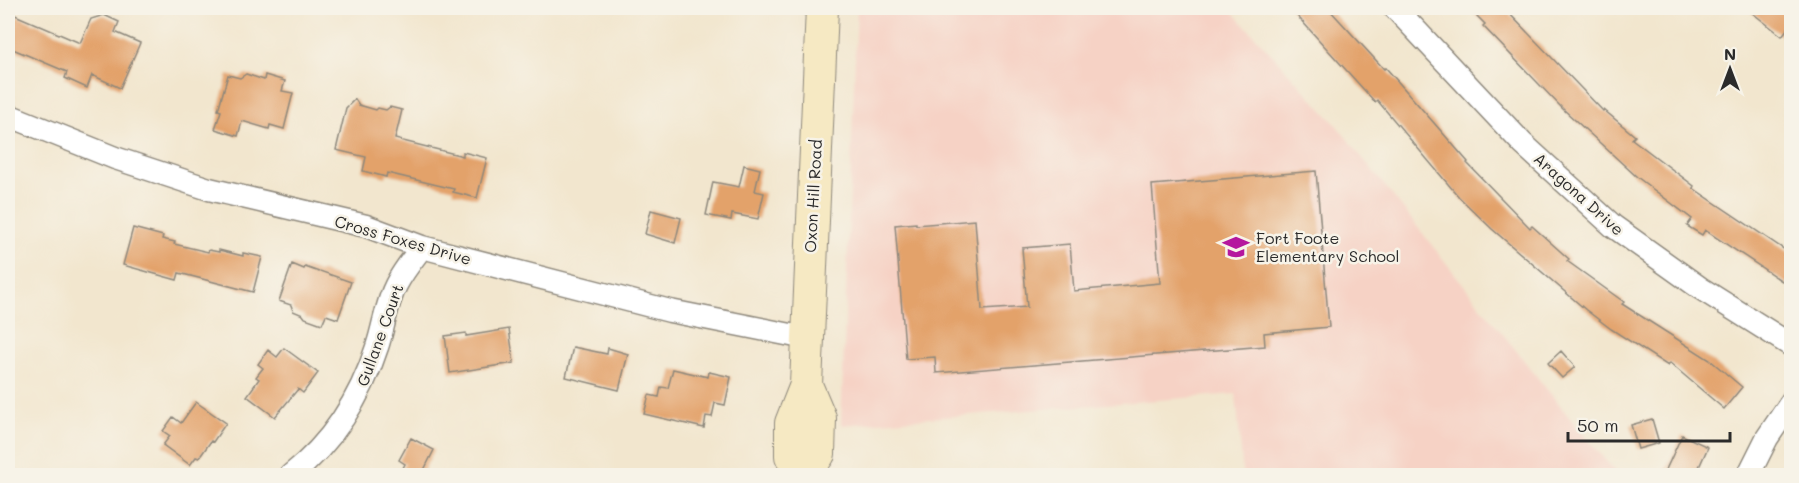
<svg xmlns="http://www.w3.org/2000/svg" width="1799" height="483" viewBox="0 0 1799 483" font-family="Mali,sans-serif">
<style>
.built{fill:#f6d2c5}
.building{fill:#e3a26a}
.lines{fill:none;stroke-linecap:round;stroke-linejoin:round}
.street-casing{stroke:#8e887c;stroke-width:25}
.secondary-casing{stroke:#8e887c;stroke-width:34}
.street{stroke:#fff;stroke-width:22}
.secondary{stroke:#f6e9c3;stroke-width:32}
.labels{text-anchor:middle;stroke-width:5;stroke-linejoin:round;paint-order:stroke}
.street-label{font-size:16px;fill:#2b2b2b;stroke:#f7f3e8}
.poi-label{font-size:16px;fill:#2b2b2b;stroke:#f7f3e8;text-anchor:start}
</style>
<rect width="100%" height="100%" fill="#f7f3e8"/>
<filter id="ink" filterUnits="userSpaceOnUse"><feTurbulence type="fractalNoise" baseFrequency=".0167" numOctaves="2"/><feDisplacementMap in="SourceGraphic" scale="12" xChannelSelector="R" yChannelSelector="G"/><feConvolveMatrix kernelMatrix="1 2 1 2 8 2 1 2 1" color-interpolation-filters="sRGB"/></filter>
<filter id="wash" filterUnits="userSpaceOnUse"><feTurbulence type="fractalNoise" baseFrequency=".008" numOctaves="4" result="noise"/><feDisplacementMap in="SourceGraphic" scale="24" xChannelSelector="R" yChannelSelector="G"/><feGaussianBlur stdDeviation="1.35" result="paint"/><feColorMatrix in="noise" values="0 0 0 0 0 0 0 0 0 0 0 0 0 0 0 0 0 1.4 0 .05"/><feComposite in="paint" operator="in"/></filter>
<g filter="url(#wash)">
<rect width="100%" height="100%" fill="#f2e6ce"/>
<!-- built -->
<path class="built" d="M857,8H1229L1333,121L1577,427L1618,475H1243L1236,394L841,425Z"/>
<g id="blocks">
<!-- building -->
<path class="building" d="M1290,8H1328L1384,69L1386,68L1468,162L1467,163L1530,228L1532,226L1569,259L1567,261L1624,302L1622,304L1710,360L1742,387L1724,409L1670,363L1668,366L1611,329L1586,310L1492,229L1459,197L1377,100L1375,102Z
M1469,8H1504L1603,111L1604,110L1635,136L1632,139L1694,186L1693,188L1791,254V287L1705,230L1702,235L1687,226L1692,219L1637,177L1563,109L1483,26L1485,24Z
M1746,8H1791V24L1782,36Z
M8,12L80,43L91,19L104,15L119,22L115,32L140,43L120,88L92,75L87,88L65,78L67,72L8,47Z
M246,74L264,80L265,75L285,81L282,91L293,93L284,129L270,125L269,129L242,121L238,136L215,129L221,111L218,110L228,75L240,78Z
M355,99L359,105L376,110L378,108L386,110L390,107L402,110L395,139L463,156V152L487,158L477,198L453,192L454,189L387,173L386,177L363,171L366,157L336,150L346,108Z
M744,165L760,169L755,191L764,193L758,219L732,214L731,220L706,215L713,182L739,187Z
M1316,171L1329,327L1264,333L1265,346L936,373L935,357L906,359L895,225L916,223V225L975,220L982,310L1027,307L1022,248L1070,244L1074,291L1160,283L1152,185Z
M651,210L681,218L675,243L645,234Z
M133,228L163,236L162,239L175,242L174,244L208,252L209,250L219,252V250L243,256V253L262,257L253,292L179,273L177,280L123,265Z
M292,264L304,269L305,267L319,272L320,271L351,282L338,319L326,315L322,324L305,318L303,315L293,311L291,305L279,301Z
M509,329L514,363L450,373L445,336L466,333V336Z
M573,347L607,354L608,348L628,354L619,390L566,377Z
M284,348L318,373L303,393L298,389L275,417L247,396L259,379L256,377L263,368L258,364L268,350L277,357Z
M1561,351L1575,367L1562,378L1548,363Z
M673,369L708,377L709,372L731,377L725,405L715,403L712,417L706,416L704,428L644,414L649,395L659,397L661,387L668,388Z
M196,402L226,423L213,442L211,441L199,458L196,457L190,465L163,445L170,436L163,431L173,417L181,423Z
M1652,419L1659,443L1638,449L1631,425Z
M1682,435L1708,447L1695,476H1663Z
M411,438L434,450L421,476H399L405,464L399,460Z"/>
</g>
</g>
<g filter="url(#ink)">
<use href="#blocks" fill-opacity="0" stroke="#8e887c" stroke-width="1.5"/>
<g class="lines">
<!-- street casing -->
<g class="street-casing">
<path id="street" d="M1395,8L1523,144L1613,226L1700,288L1792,346
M8,115L115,158L209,189L366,226L422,247L670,311L806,338
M290,476C332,443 361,397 377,347C384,327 386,304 396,285C403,271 413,259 422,247
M1748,476L1767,438L1792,401"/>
</g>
<!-- secondary casing -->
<g class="secondary-casing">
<path id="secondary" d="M802,476L791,456V423L806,385L822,8
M803,476L819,454L820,418L806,385"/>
</g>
<!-- street -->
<use href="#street" class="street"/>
<!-- secondary -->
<use href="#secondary" class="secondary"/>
</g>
</g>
<!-- icons -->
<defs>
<g id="school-bare" transform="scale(2.07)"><path d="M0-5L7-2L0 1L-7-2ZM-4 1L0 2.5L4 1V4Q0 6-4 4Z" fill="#b5179e" stroke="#f7f3e8" stroke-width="2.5" paint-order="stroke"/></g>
</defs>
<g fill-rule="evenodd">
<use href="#school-bare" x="1236" y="247"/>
</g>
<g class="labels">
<!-- street labels -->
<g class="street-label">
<text transform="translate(1579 194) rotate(42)" y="6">Aragona Drive</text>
<text transform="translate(813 196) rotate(-87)" y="6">Oxon Hill Road</text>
<text transform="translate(403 240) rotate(16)" y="6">Cross Foxes Drive</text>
<text transform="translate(380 335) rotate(-70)" y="6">Gullane Court</text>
</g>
<!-- poi labels -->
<g class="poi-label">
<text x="1256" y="244">Fort Foote<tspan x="1256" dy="18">Elementary School</tspan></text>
</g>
</g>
<!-- margin -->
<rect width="1799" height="483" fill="none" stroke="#f7f3e8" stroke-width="30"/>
<!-- north arrow -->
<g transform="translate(1730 69)" stroke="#f7f3e8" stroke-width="4.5" paint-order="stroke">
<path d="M0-4.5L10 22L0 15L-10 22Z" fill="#2b2b2b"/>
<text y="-9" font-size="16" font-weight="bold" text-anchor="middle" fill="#2b2b2b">N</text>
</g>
<!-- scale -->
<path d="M1568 432v9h162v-9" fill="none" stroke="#2b2b2b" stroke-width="3"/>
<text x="1577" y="432" font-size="18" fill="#2b2b2b" stroke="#f7f3e8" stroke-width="4.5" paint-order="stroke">50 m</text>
</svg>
